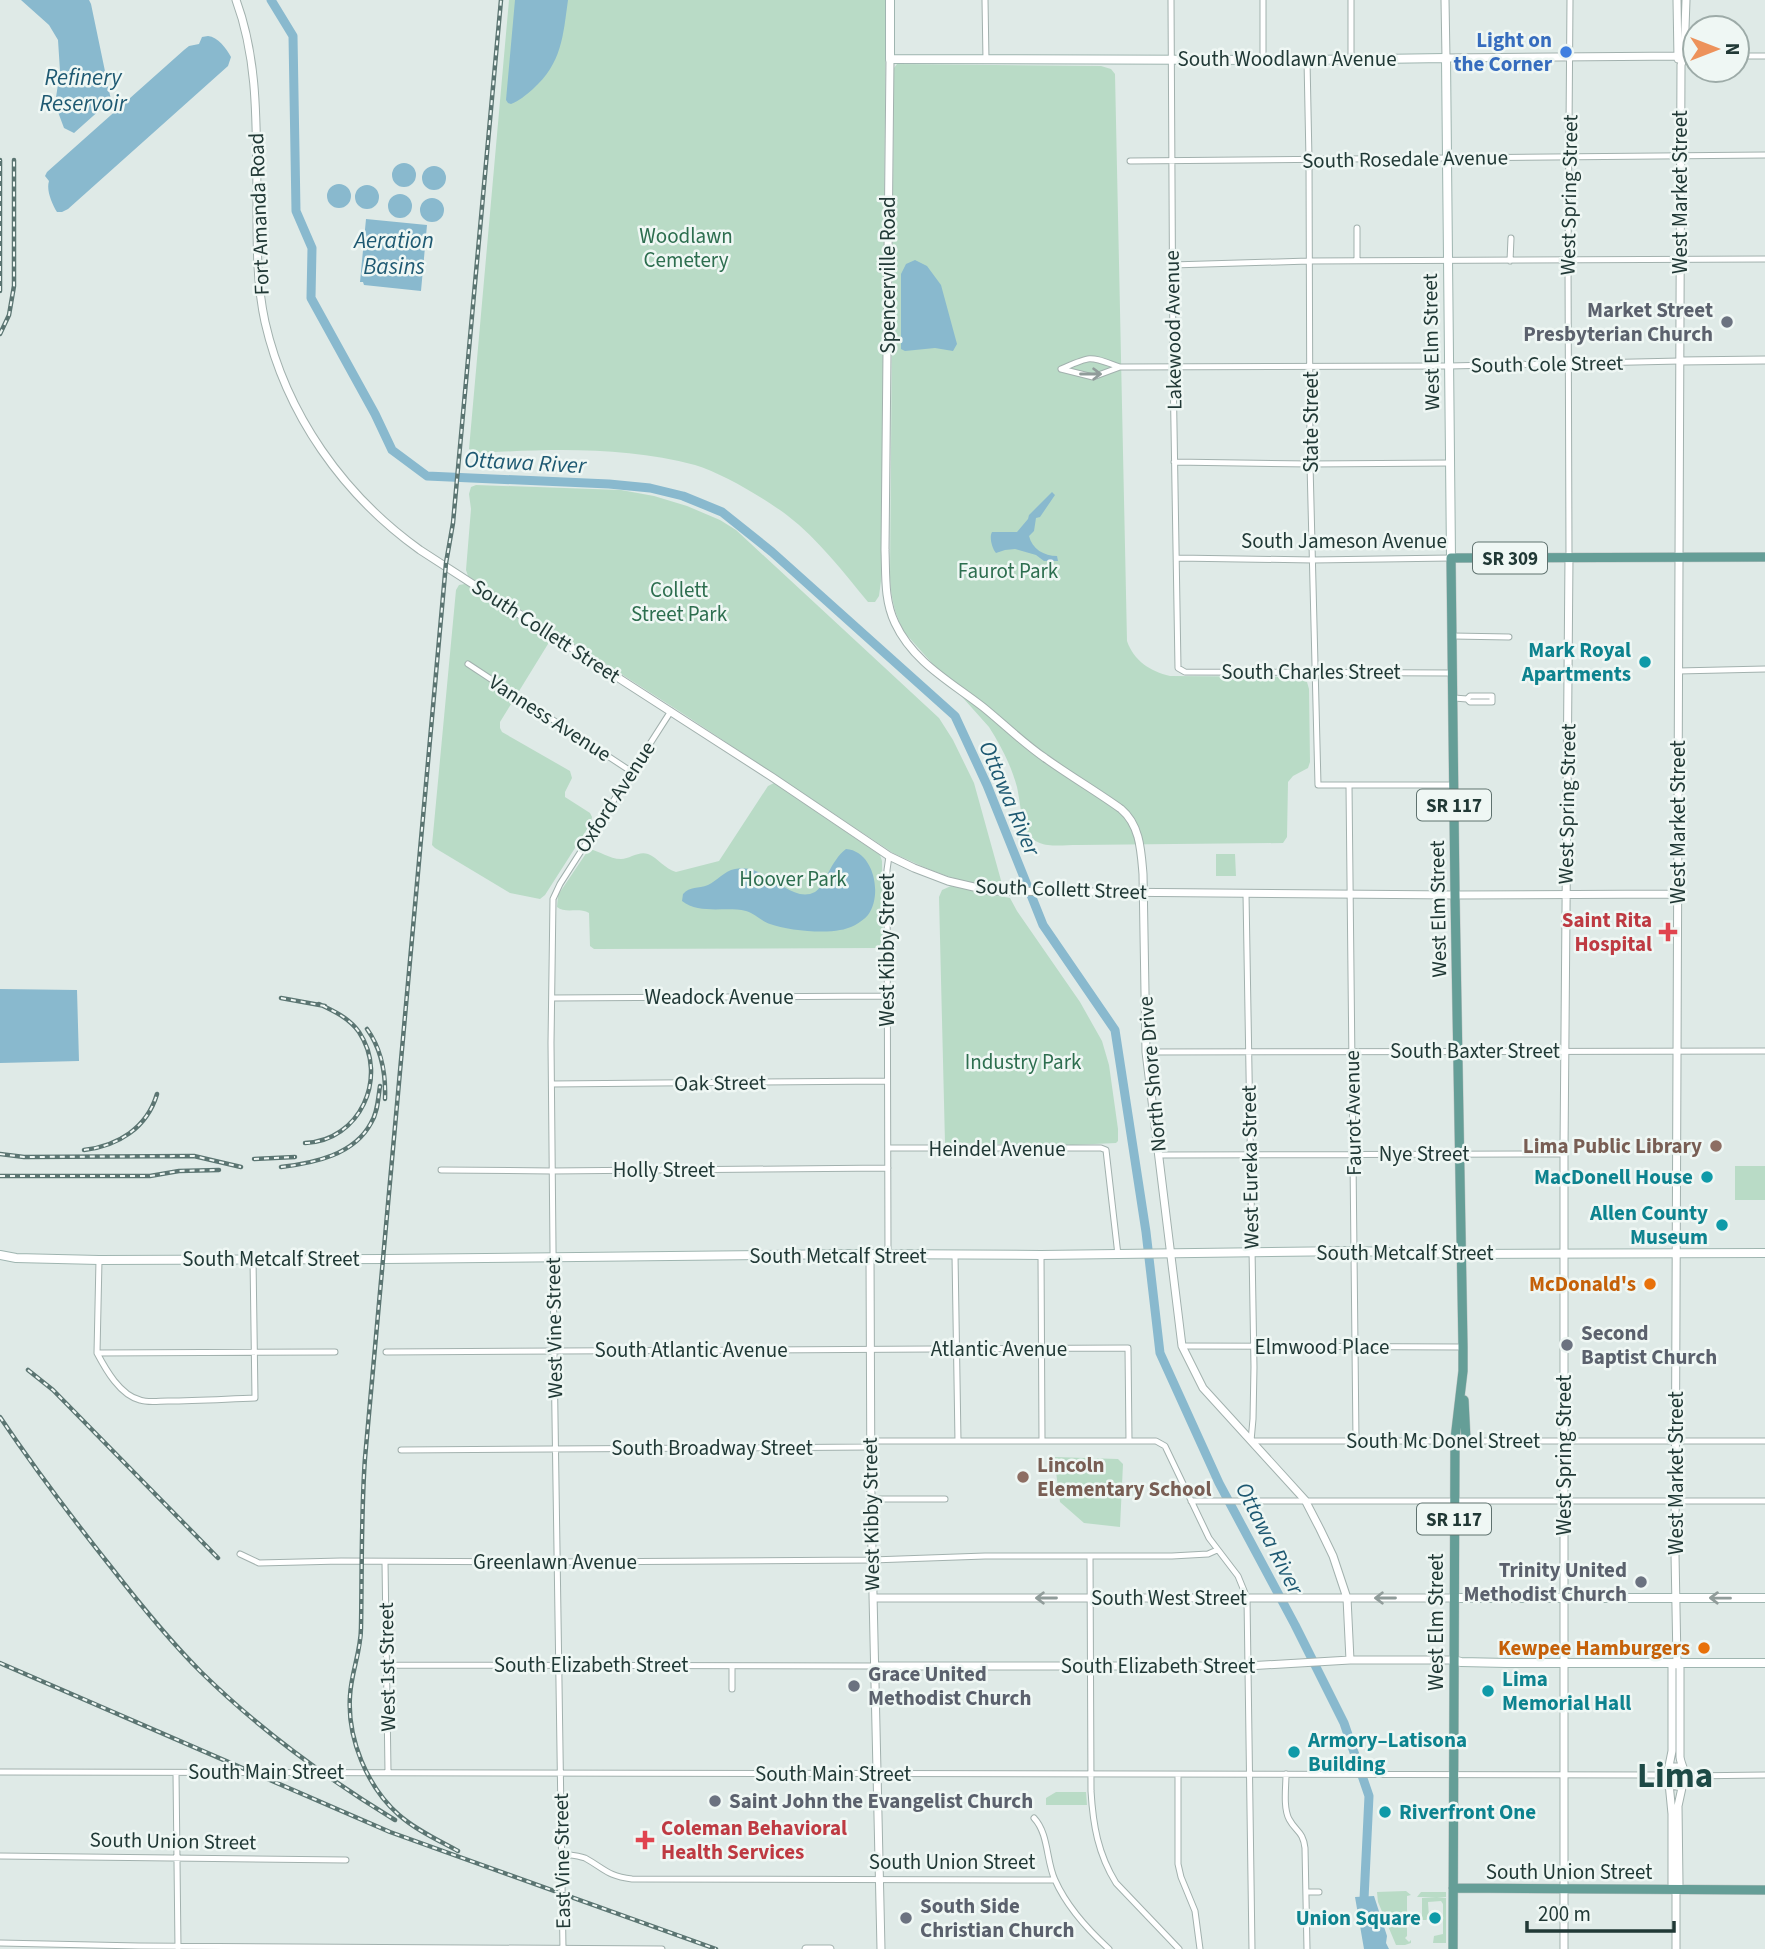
<svg xmlns="http://www.w3.org/2000/svg" width="1765" height="1949" viewBox="0 0 1765 1949" font-family="'Source Sans 3',sans-serif">
<style>
.green{fill:#b9dbc6}
.water{fill:#89b9ce}
.lines{fill:none;stroke-linecap:round;stroke-linejoin:round}
.river{stroke:#89b9ce;stroke-width:9}
.minor-casing{stroke:#a2b1ae;stroke-width:7}
.tertiary-casing{stroke:#a2b1ae;stroke-width:9}
.secondary-casing{stroke:#9fb5b0;stroke-width:10}
.primary-casing{stroke:#bcc4c3;stroke-width:10}
.minor{stroke:#fff;stroke-width:5}
.tertiary{stroke:#fff;stroke-width:7}
.secondary{stroke:#fff;stroke-width:8}
.primary{stroke:#659e97;stroke-width:9}
.rail-casing{stroke:#5b7572;stroke-width:4.5}
.rail{stroke:#eff7f4;stroke-width:2;stroke-dasharray:5;stroke-linecap:butt}
.oneway{stroke:#909c9a}
.shop-dot{fill:#3f7fe0;stroke:#eff7f4;stroke-width:2.5}
.worship-dot{fill:#6b7280;stroke:#eff7f4;stroke-width:2.5}
.culture-dot{fill:#0f9aa8;stroke:#eff7f4;stroke-width:2.5}
.health-dot{fill:#e0444e;stroke:#eff7f4;stroke-width:2.5}
.education-dot{fill:#8d6e63;stroke:#eff7f4;stroke-width:2.5}
.food-dot{fill:#e8710a;stroke:#eff7f4;stroke-width:2.5}
.labels{text-anchor:middle;stroke-width:5;stroke-linejoin:round;paint-order:stroke}
.shield{fill:#eff7f4;stroke:#5f726f;stroke-width:2}
.shield-label{font-size:19px;font-weight:bold;fill:#213936}
.shop-label{font-size:21px;font-weight:bold;fill:#366cbe;stroke:#eff7f4;text-anchor:end}
.street-label{font-size:21px;fill:#213936;stroke:#eff7f4}
.park-label{font-size:21px;fill:#2d6e4f;stroke:#eff7f4}
.worship-label{font-size:21px;font-weight:bold;fill:#5b616d;stroke:#eff7f4;text-anchor:start}
.culture-label{font-size:21px;font-weight:bold;fill:#0d838f;stroke:#eff7f4;text-anchor:end}
.health-label{font-size:21px;font-weight:bold;fill:#be3a42;stroke:#eff7f4;text-anchor:end}
.education-label{font-size:21px;font-weight:bold;fill:#785e54;stroke:#eff7f4;text-anchor:end}
.food-label{font-size:21px;font-weight:bold;fill:#c56008;stroke:#eff7f4;text-anchor:end}
.water-label{font-size:23px;font-style:italic;fill:#1e5972;stroke:#eff7f4}
.town-label{font-size:35px;font-weight:bold;fill:#1e4a46;stroke:#eff7f4}
</style>
<rect width="100%" height="100%" fill="#dfeae7"/>
<!-- green -->
<path class="green" d="M509,0H886L881,581L879,596L875,602H868C844,573 818,539 788,516C766,499 722,473 695,465C624,446 548,449 477,453L469,449Z
M897,64L1101,66L1111,69L1115,74L1127,641C1134,661 1150,671 1170,676L1298,677L1307,682L1309,689L1310,762L1308,768L1293,776L1288,782L1287,837L1283,843L1077,845C1058,845 1036,850 1025,830C1021,816 1020,801 1017,787C1011,765 1001,746 989,727L905,633C895,616 891,598 890,578L894,68Z
M476,485L621,490L654,496L687,506L720,520L736,530L939,718L953,740L974,783L1002,884C969,889 923,867 893,853L682,713L468,576L466,570L471,509L469,494L471,487Z
M465,584L548,638V644L500,722V728L502,732L570,771L572,778L565,792V797L590,813L592,817L591,823L545,895L540,899L510,893L435,848L432,845L456,590L459,585Z
M774,783L880,855L882,861L883,936L880,946L876,948L594,949L590,946L589,913C579,907 565,914 557,907L558,895L589,849C600,851 609,859 621,859C630,859 638,851 648,854C658,858 665,869 676,872L719,861L768,786Z
M1216,854H1235L1236,876H1216Z
M951,886L1010,898L1017,911L1080,1002L1102,1041L1109,1065L1118,1129V1141L1116,1143L1073,1145L945,1143L939,897L942,890Z
M1735,1166H1765V1200H1735Z
M1054,1457L1118,1459L1123,1464L1120,1527L1084,1523L1060,1502Z
M1056,1792H1086L1087,1805H1046V1798Z
M1406,1891L1411,1895L1407,1896V1936L1405,1938L1409,1942L1411,1940V1943L1405,1945H1396L1378,1902L1377,1892Z
M1421,1892H1446V1897H1437L1446,1898V1943H1433L1434,1936L1443,1934V1904L1441,1901L1428,1902L1429,1917L1426,1920H1422V1898L1436,1897H1417Z"/>
<!-- water -->
<path class="water" d="M21,0H89L91,4L111,100L74,133L64,128L55,104L60,71L58,40L49,25Z
M515,0H568C563,36 562,63 533,89C526,95 519,101 511,104L508,103L506,100Z
M208,36C218,37 226,48 231,57L228,66L68,209L62,212H57C52,204 46,190 49,181L45,176L47,172L184,50L189,46L199,44L202,37Z
M392 175a12 12 0 1 1 24 0a12 12 0 1 1-24 0Z
M422 178a12 12 0 1 1 24 0a12 12 0 1 1-24 0Z
M327 196a12 12 0 1 1 24 0a12 12 0 1 1-24 0Z
M355 197a12 12 0 1 1 24 0a12 12 0 1 1-24 0Z
M388 206a12 12 0 1 1 24 0a12 12 0 1 1-24 0Z
M420 210a12 12 0 1 1 24 0a12 12 0 1 1-24 0Z
M366,219L427,225L421,291L364,285L363,282H360Z
M915,260L927,266L941,285L957,344L953,351L935,348L905,351L901,349V274L906,264Z
M1052,492L1055,495L1040,517L1036,518L1034,531L1029,536C1032,549 1044,556 1057,556L1058,561H1044L1036,555L1015,549L1005,550L996,553C992,548 989,537 992,532H1017L1028,519L1029,515Z
M846,849C874,851 883,895 868,915C861,923 849,929 840,930C822,934 786,930 770,924C761,921 754,913 746,911C726,906 700,915 682,901L683,894C690,886 698,889 708,885C717,881 724,871 735,869C766,862 790,905 815,892C824,887 831,860 846,849Z
M0,989L77,990L79,1061L0,1063Z
M1374,1896L1387,1936L1386,1943L1389,1949H1364L1355,1897Z"/>
<g class="lines">
<!-- river -->
<path class="river" d="M271,0L293,36L296,211L312,248L311,298L375,414L392,450L427,476L609,484L650,488L683,496L722,512L772,552L955,716L987,785L1043,925L1115,1030L1146,1232L1160,1353L1219,1483L1295,1625L1344,1723L1369,1796L1364,1899L1367,1908"/>
<!-- minor casing -->
<g class="minor-casing">
<path id="minor" d="M985,0L986,60
M1171,0L1173,367L1178,668L1185,672L1453,673
M1684,56H1695
M1737,56H1765
M1263,59V0
M1307,60L1309,160L1310,464L1318,785H1453
M1351,60V0
M1130,161L1765,155
M1357,261V228
M1510,261L1511,238
M1172,265L1309,261L1765,259
M1061,369C1093,355 1088,356 1120,367L1449,366L1680,361
M1061,369L1093,377L1120,367
M1174,462L1310,464L1450,463
M1569,557L1568,259L1570,0
M1177,558L1313,560L1451,558
M1453,636L1509,637
M468,664L632,772
M1678,671L1765,669
M1454,698L1467,699L1470,696H1492V702H1470L1467,699
M1349,786L1356,1440
M1246,894L1254,1367L1253,1419L1251,1441H1765
M552,998L887,996
M1146,1052L1765,1051
M552,1084L887,1081
M888,1148H1101L1106,1150L1118,1255
M1159,1155L1564,1154
M441,1170L552,1171L888,1168
M888,1254L887,870L889,856
M955,1255L958,1441
M1041,1255L1042,1441
M99,1260L97,1353C106,1370 120,1395 140,1400C148,1403 159,1401 168,1401C197,1401 226,1399 255,1398L253,1259
M1182,1346L1463,1347
M386,1352L1128,1348L1129,1441
M97,1353L335,1352
M870,1441H1156L1165,1446L1209,1538L1238,1576L1247,1598L1252,1949
M401,1450L870,1447
M871,1499H945
M1191,1501H1765
M240,1554L259,1563L341,1561L556,1562L872,1560L985,1556H1172L1208,1554L1217,1550
M1090,1556L1091,1791C1093,1825 1098,1854 1116,1883L1179,1949
M385,1562L388,1772
M386,1665L874,1666
M732,1689V1666
M0,1772L1666,1775
M176,1773L178,1948
M1286,1774C1286,1787 1283,1807 1289,1819C1296,1832 1303,1831 1305,1848L1307,1949
M1178,1775V1864L1181,1877L1195,1911L1200,1949
M1686,1776L1765,1775
M1034,1818C1049,1834 1046,1861 1055,1880C1067,1907 1087,1929 1109,1949
M562,1854C569,1855 577,1855 585,1858C605,1869 607,1876 632,1879L1055,1880
M0,1856L346,1860
M1306,1892H1319
M0,1943L139,1946L662,1949
M563,1949L554,1351L551,1043L553,899L560,884L671,711"/>
</g>
<!-- tertiary casing -->
<g class="tertiary-casing">
<path id="tertiary" d="M236,0C259,62 256,129 257,194C257,236 256,281 265,322C286,414 343,495 420,550L772,777L889,856L914,868L948,881L991,891L1455,895L1677,894
M1445,0L1446,58L1684,56
M1677,0L1678,59
M890,59L885,550C886,575 884,600 895,623C913,662 951,682 983,707C1004,724 1023,743 1045,758C1070,776 1096,791 1121,809C1140,825 1141,850 1143,874L1146,1052L1182,1346L1203,1388L1305,1500L1320,1529L1333,1556L1347,1598L1350,1660
M1680,361L1765,360
M870,1254L871,1506L881,1949
M873,1598H1453
M874,1666H1247L1350,1660H1453
M1668,1771L1672,1751V1667L1677,1662
M1684,1771L1679,1767H1673L1667,1773C1665,1781 1670,1786 1678,1786L1684,1782C1688,1774 1681,1766 1680,1757V1668L1677,1662L1675,1554L1681,65L1684,56L1686,0
M1669,1783L1672,1814V1884L1676,1889
M806,1949H830
M1564,1949V1149L1569,557
M1676,1949V1889L1679,1884L1678,1806L1683,1783"/>
</g>
<!-- secondary casing -->
<g class="secondary-casing">
<path id="secondary" d="M890,0V59L1307,60L1446,58L1451,558
M0,1255L16,1258L99,1260L385,1259L858,1254L1041,1255L1354,1251L1460,1254L1765,1253
M1453,1598H1765
M1453,1660L1461,1662L1507,1663H1765"/>
</g>
<!-- primary casing -->
<g class="primary-casing">
<path id="primary" d="M1464,1400L1466,1440
M1453,1888L1765,1890
M1453,1949L1455,1439L1463,1371V1347L1455,895L1451,558L1765,557"/>
</g>
<!-- minor -->
<use href="#minor" class="minor"/>
<!-- tertiary -->
<use href="#tertiary" class="tertiary"/>
<!-- secondary -->
<use href="#secondary" class="secondary"/>
<!-- primary -->
<use href="#primary" class="primary"/>
<!-- rail casing -->
<g class="rail-casing">
<path id="rail" d="M0,291V160
M0,334L9,315L14,286V160
M281,998L325,1006
M367,1029C382,1050 386,1073 385,1099
M305,1143C360,1141 389,1077 359,1032C349,1018 334,1011 319,1004
M84,1150C118,1146 147,1128 157,1094
M0,1154L24,1157L194,1156L241,1167
M254,1159L295,1157
M281,1167C314,1163 354,1155 371,1123C378,1112 378,1098 380,1086
M0,1176H150L179,1171L219,1170
M28,1370L53,1390L218,1558
M0,1417C35,1469 72,1518 111,1567C139,1603 168,1639 201,1672C259,1729 326,1778 395,1820
M0,1663L390,1832L716,1949
M458,1851C438,1840 416,1830 399,1815C367,1787 347,1738 350,1696C351,1673 361,1651 361,1628C362,1571 361,1514 365,1458L446,563L453,523L501,0"/>
</g>
<!-- rail -->
<use href="#rail" class="rail"/>
</g>
<!-- one-way arrows -->
<defs><path id="oneway-shaft" d="M-6 0H5M1.5-3L5.5 0L1.5 3" fill="none" stroke-width="1.6" stroke-linecap="round" stroke-linejoin="round" transform="scale(1.75)"/></defs>
<g class="oneway">
<use href="#oneway-shaft" transform="translate(1091 374)"/>
<use href="#oneway-shaft" transform="translate(1046 1598) rotate(180)"/>
<use href="#oneway-shaft" transform="translate(1385 1598) rotate(180)"/>
<use href="#oneway-shaft" transform="translate(1720 1598) rotate(-179)"/>
</g>
<!-- markers -->
<circle class="shop-dot" cx="1566" cy="52" r="7"/>
<g class="worship-dot">
<circle cx="1727" cy="322" r="7"/>
<circle cx="1567" cy="1345" r="7"/>
<circle cx="1641" cy="1582" r="7"/>
<circle cx="854" cy="1686" r="7"/>
<circle cx="715" cy="1801" r="7"/>
<circle cx="906" cy="1918" r="7"/>
</g>
<g class="culture-dot">
<circle cx="1645" cy="662" r="7"/>
<circle cx="1707" cy="1177" r="7"/>
<circle cx="1722" cy="1225" r="7"/>
<circle cx="1488" cy="1691" r="7"/>
<circle cx="1294" cy="1752" r="7"/>
<circle cx="1385" cy="1812" r="7"/>
<circle cx="1435" cy="1918" r="7"/>
</g>
<g class="health-dot">
<path d="M1664.5 921.5h7v7h7v7h-7v7h-7v-7h-7v-7h7z"/>
<path d="M641.5 1829.5h7v7h7v7h-7v7h-7v-7h-7v-7h7z"/>
</g>
<g class="education-dot">
<circle cx="1716" cy="1146" r="7"/>
<circle cx="1023" cy="1477" r="7"/>
</g>
<g class="food-dot">
<circle cx="1650" cy="1284" r="7"/>
<circle cx="1704" cy="1648" r="7"/>
</g>
<g class="labels">
<!-- shield labels -->
<g class="shield">
<rect x="1473" y="542.5" width="74" height="31" rx="5"/>
<rect x="1417" y="789.5" width="74" height="31" rx="5"/>
<rect x="1417" y="1503.5" width="74" height="31" rx="5"/>
</g>
<g class="shield-label">
<text x="1510" y="565">SR 309</text>
<text x="1454" y="812">SR 117</text>
<text x="1454" y="1526">SR 117</text>
</g>
<!-- shop labels -->
<g class="shop-label">
<text x="1552" y="47">Light on<tspan x="1552" dy="24">the Corner</tspan></text>
</g>
<!-- street labels -->
<g class="street-label">
<text x="1287" y="66">South Woodlawn Avenue</text>
<text transform="translate(1405 159) rotate(-1)" y="7">South Rosedale Avenue</text>
<text transform="translate(1680 192) rotate(-90)" y="7">West Market Street</text>
<text transform="translate(1569 195) rotate(-89)" y="7">West Spring Street</text>
<text transform="translate(259 214) rotate(-92)" y="7">Fort Amanda Road</text>
<text transform="translate(888 275) rotate(-90)" y="7">Spencerville Road</text>
<text transform="translate(1173 330) rotate(-91)" y="7">Lakewood Avenue</text>
<text transform="translate(1431 342) rotate(-91)" y="7">West Elm Street</text>
<text transform="translate(1547 364) rotate(-1)" y="7">South Cole Street</text>
<text transform="translate(1311 422) rotate(-90)" y="7">State Street</text>
<text x="1344" y="548">South Jameson Avenue</text>
<text transform="translate(546 631) rotate(33)" y="7">South Collett Street</text>
<text x="1311" y="679">South Charles Street</text>
<text transform="translate(550 718) rotate(33)" y="7">Vanness Avenue</text>
<text transform="translate(615 797) rotate(-57)" y="7">Oxford Avenue</text>
<text transform="translate(1567 804) rotate(-89)" y="7">West Spring Street</text>
<text transform="translate(1678 822) rotate(-90)" y="7">West Market Street</text>
<text transform="translate(1061 889) rotate(2)" y="7">South Collett Street</text>
<text transform="translate(1438 909) rotate(-91)" y="7">West Elm Street</text>
<text transform="translate(887 950) rotate(-90)" y="7">West Kibby Street</text>
<text x="719" y="1004">Weadock Avenue</text>
<text x="1475" y="1058">South Baxter Street</text>
<text transform="translate(1152 1074) rotate(-95)" y="7">North Shore Drive</text>
<text transform="translate(720 1083) rotate(-1)" y="7">Oak Street</text>
<text transform="translate(1353 1113) rotate(-91)" y="7">Faurot Avenue</text>
<text x="997" y="1156">Heindel Avenue</text>
<text x="1424" y="1161">Nye Street</text>
<text transform="translate(1250 1167) rotate(-91)" y="7">West Eureka Street</text>
<text x="664" y="1177">Holly Street</text>
<text x="1405" y="1260">South Metcalf Street</text>
<text x="838" y="1263">South Metcalf Street</text>
<text x="271" y="1266">South Metcalf Street</text>
<text transform="translate(554 1328) rotate(-91)" y="7">West Vine Street</text>
<text x="1322" y="1354">Elmwood Place</text>
<text x="999" y="1356">Atlantic Avenue</text>
<text x="691" y="1357">South Atlantic Avenue</text>
<text x="1443" y="1448">South Mc Donel Street</text>
<text x="712" y="1455">South Broadway Street</text>
<text transform="translate(1564 1455) rotate(-90)" y="7">West Spring Street</text>
<text transform="translate(1676 1473) rotate(-90)" y="7">West Market Street</text>
<text transform="translate(871 1514) rotate(-91)" y="7">West Kibby Street</text>
<text x="555" y="1569">Greenlawn Avenue</text>
<text x="1169" y="1605">South West Street</text>
<text transform="translate(1436 1622) rotate(-90)" y="7">West Elm Street</text>
<text x="591" y="1672">South Elizabeth Street</text>
<text x="1158" y="1673">South Elizabeth Street</text>
<text transform="translate(387 1667) rotate(-91)" y="7">West 1st Street</text>
<text x="266" y="1779">South Main Street</text>
<text x="833" y="1781">South Main Street</text>
<text transform="translate(173 1841) rotate(1)" y="7">South Union Street</text>
<text transform="translate(562 1861) rotate(-91)" y="7">East Vine Street</text>
<text x="952" y="1869">South Union Street</text>
<text x="1569" y="1879">South Union Street</text>
</g>
<!-- park labels -->
<g class="park-label">
<text x="686" y="243">Woodlawn<tspan x="686" dy="24">Cemetery</tspan></text>
<text x="1008" y="578">Faurot Park</text>
<text x="679" y="597">Collett<tspan x="679" dy="24">Street Park</tspan></text>
<text x="793" y="886">Hoover Park</text>
<text x="1023" y="1069">Industry Park</text>
</g>
<!-- worship labels -->
<g class="worship-label">
<text x="1713" y="317" text-anchor="end">Market Street<tspan x="1713" dy="24">Presbyterian Church</tspan></text>
<text x="1581" y="1340">Second<tspan x="1581" dy="24">Baptist Church</tspan></text>
<text x="1627" y="1577" text-anchor="end">Trinity United<tspan x="1627" dy="24">Methodist Church</tspan></text>
<text x="868" y="1681">Grace United<tspan x="868" dy="24">Methodist Church</tspan></text>
<text x="729" y="1808">Saint John the Evangelist Church</text>
<text x="920" y="1913">South Side<tspan x="920" dy="24">Christian Church</tspan></text>
</g>
<!-- culture labels -->
<g class="culture-label">
<text x="1631" y="657">Mark Royal<tspan x="1631" dy="24">Apartments</tspan></text>
<text x="1693" y="1184">MacDonell House</text>
<text x="1708" y="1220">Allen County<tspan x="1708" dy="24">Museum</tspan></text>
<text x="1502" y="1686" text-anchor="start">Lima<tspan x="1502" dy="24">Memorial Hall</tspan></text>
<text x="1308" y="1747" text-anchor="start">Armory–Latisona<tspan x="1308" dy="24">Building</tspan></text>
<text x="1399" y="1819" text-anchor="start">Riverfront One</text>
<text x="1421" y="1925">Union Square</text>
</g>
<!-- health labels -->
<g class="health-label">
<text x="1652" y="927">Saint Rita<tspan x="1652" dy="24">Hospital</tspan></text>
<text x="661" y="1835" text-anchor="start">Coleman Behavioral<tspan x="661" dy="24">Health Services</tspan></text>
</g>
<!-- education labels -->
<g class="education-label">
<text x="1702" y="1153">Lima Public Library</text>
<text x="1037" y="1472" text-anchor="start">Lincoln<tspan x="1037" dy="24">Elementary School</tspan></text>
</g>
<!-- food labels -->
<g class="food-label">
<text x="1636" y="1291">McDonald's</text>
<text x="1690" y="1655">Kewpee Hamburgers</text>
</g>
<!-- water labels -->
<g class="water-label">
<text x="83" y="85">Refinery<tspan x="83" dy="26">Reservoir</tspan></text>
<text x="394" y="248">Aeration<tspan x="394" dy="26">Basins</tspan></text>
<text transform="translate(525 462) rotate(3)" y="8">Ottawa River</text>
<text transform="translate(1010 798) rotate(67)" y="8">Ottawa River</text>
<text transform="translate(1270 1538) rotate(63)" y="8">Ottawa River</text>
</g>
<!-- town labels -->
<g class="town-label">
<text x="1675" y="1787">Lima</text>
</g>
</g>
<!-- north arrow -->
<g transform="translate(1716 49) rotate(90)"><circle r="33" fill="#eff7f4" stroke="#9daba8" stroke-width="2"/>
<path d="M0-5L12 26L0 18L-12 26Z" fill="#ed925b"/>
<text y="-10" font-size="19" font-weight="bold" text-anchor="middle" fill="#213936">N</text>
</g>
<!-- scale -->
<path d="M1527 1921v10h147v-10" fill="none" stroke="#213936" stroke-width="3.5"/>
<text x="1538" y="1921" font-size="21" fill="#213936" stroke="#eff7f4" stroke-width="5" paint-order="stroke">200 m</text>
</svg>
